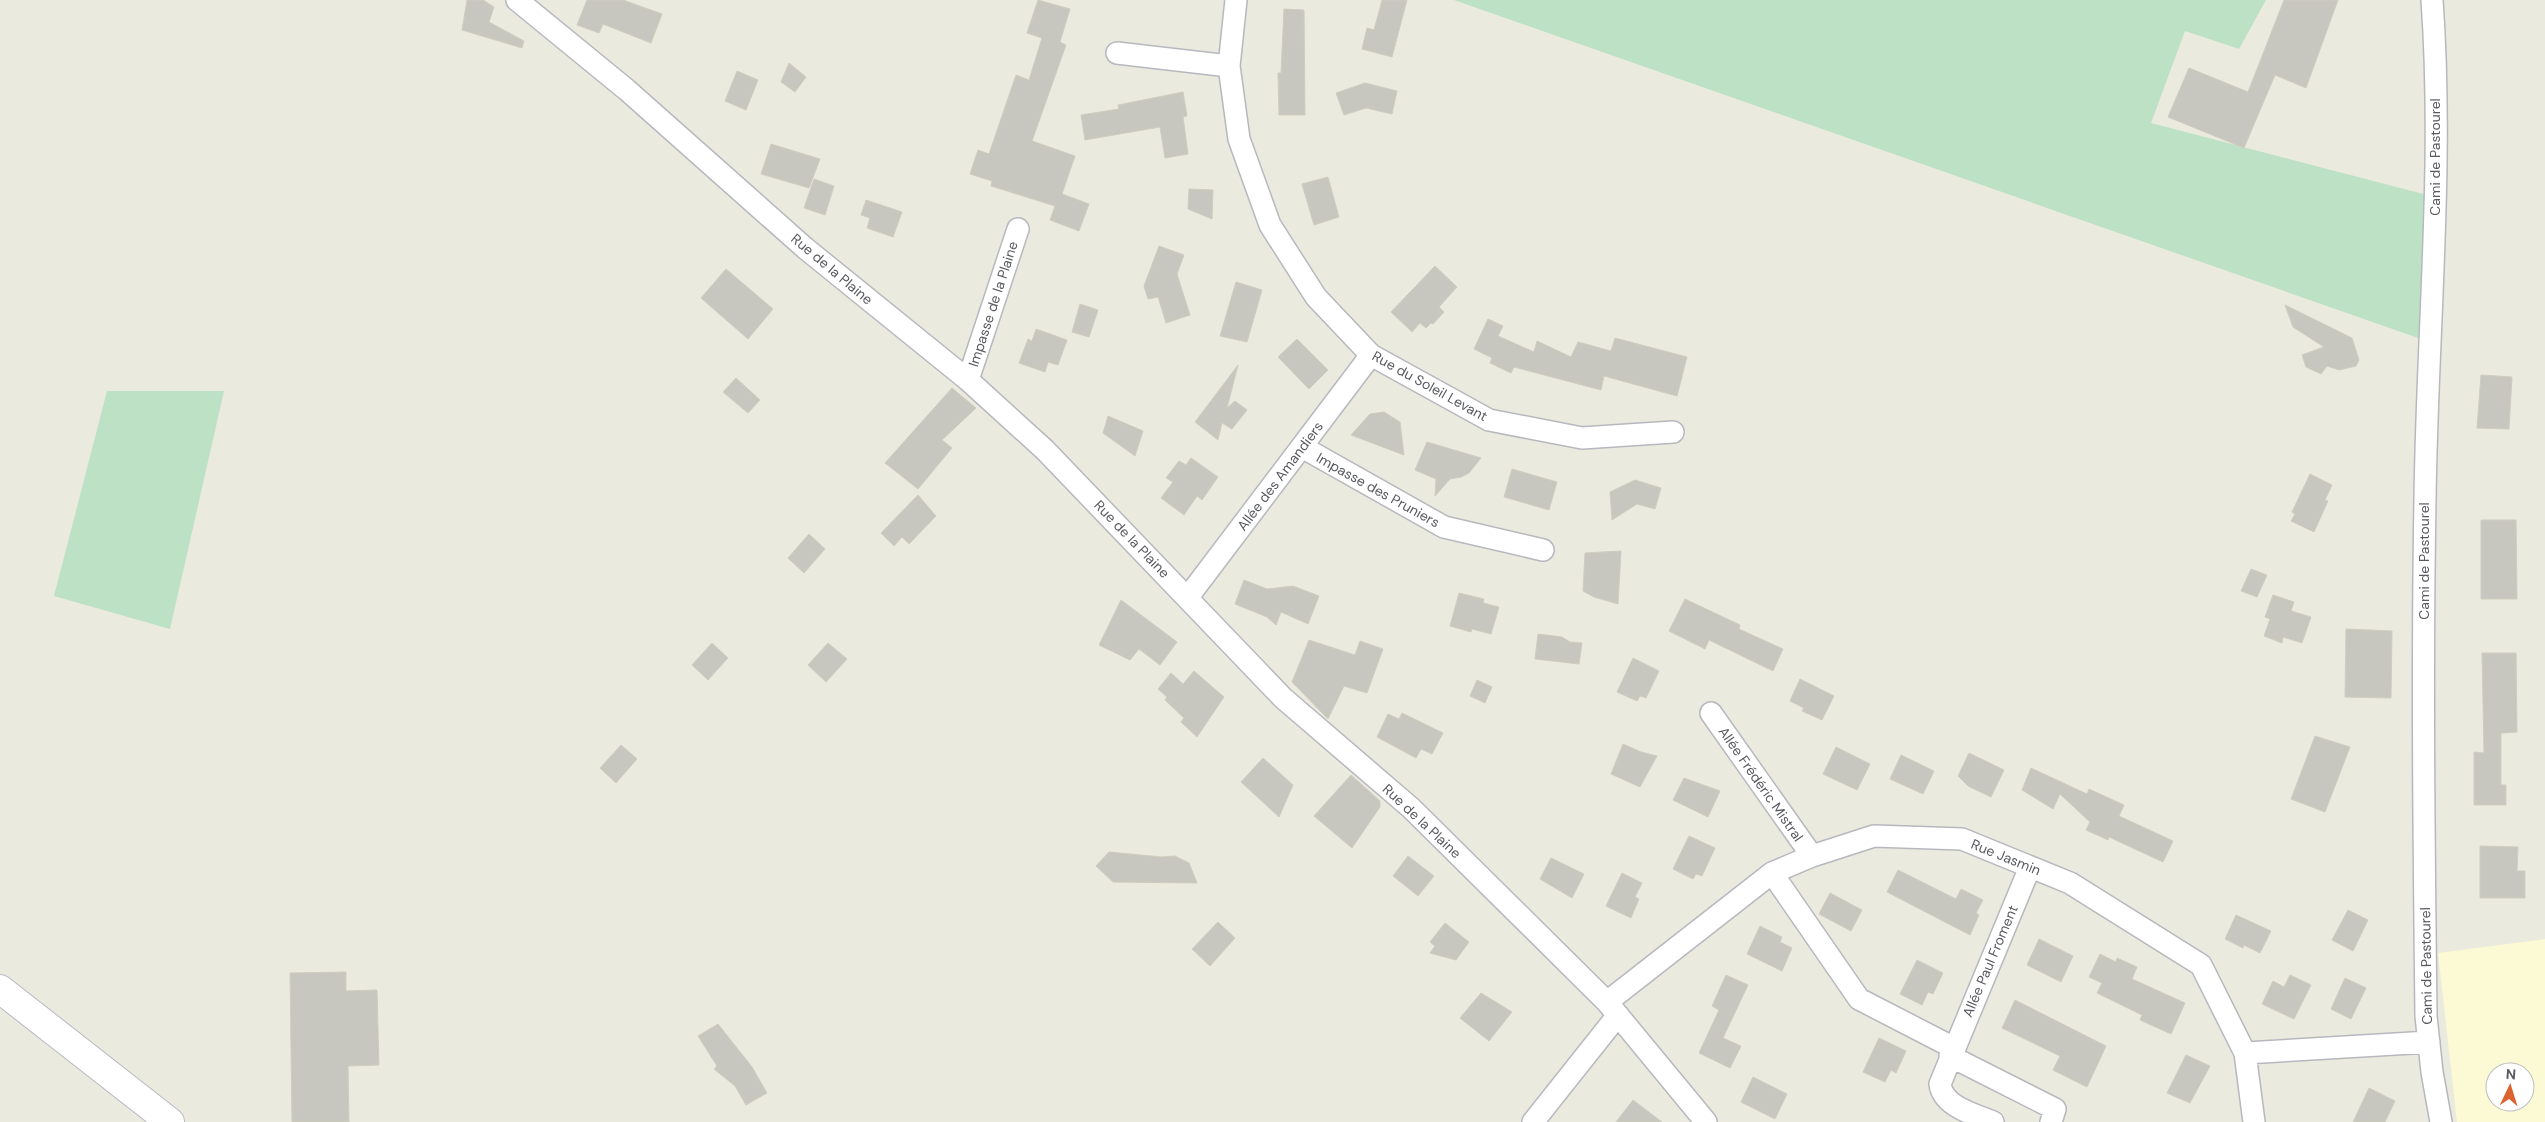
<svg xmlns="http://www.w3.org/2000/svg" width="2545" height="1122" viewBox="0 0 2545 1122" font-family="'DM Sans',sans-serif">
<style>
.commercial{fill:#fbfad4;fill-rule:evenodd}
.green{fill:#bde1c4}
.building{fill:#c8c7bf;stroke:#cfcdbe}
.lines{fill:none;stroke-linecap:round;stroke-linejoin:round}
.street-casing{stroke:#b7b8be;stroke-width:24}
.secondary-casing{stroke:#b8bac1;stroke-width:30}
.street{stroke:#fff;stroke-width:21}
.secondary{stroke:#fff;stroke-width:28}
.labels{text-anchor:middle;stroke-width:4;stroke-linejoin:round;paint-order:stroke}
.street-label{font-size:14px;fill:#585a60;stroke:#fff}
</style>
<rect width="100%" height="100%" fill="#eaeadf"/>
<!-- commercial -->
<path class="commercial" d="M2545,939V1122H2457L2438,953ZM2495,1072H2525V1102H2495Z"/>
<!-- green -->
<path class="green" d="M1454,0H2266L2239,49L2185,31L2151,123L2431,196L2421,339Z
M107,391H224L170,629L54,596Z"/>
<!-- building -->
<path class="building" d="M467,0H483L494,7L489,22L524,41L522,48L462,30Z
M587,0H623L662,14L651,43L603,24L599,33L577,25Z
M1038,0L1070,9L1060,42L1066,45L1032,141L1075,156L1062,194L1089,204L1079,231L1050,220L1055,206L991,186L992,181L970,174L978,150L989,154L1016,75L1029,80L1042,38L1027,33Z
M1382,0H1407L1392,57L1362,49L1367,28L1374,30Z
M2284,0H2338L2306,88L2275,75L2244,148L2168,117L2189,68L2248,92Z
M1284,9L1304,10L1305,115H1279L1278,73H1281Z
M789,63L806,77L795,92L781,82Z
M737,71L758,80L746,110L725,101Z
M1365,83L1397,91L1392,114L1366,108L1344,115L1336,93Z
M1183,92L1187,116L1183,117L1188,154L1165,158L1160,127L1085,140L1081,115L1119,109L1118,105Z
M771,144L820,159L809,188L761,174Z
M1328,177L1339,217L1314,225L1302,184Z
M814,179L834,186L825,215L804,208Z
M1189,189L1213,190L1212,219L1188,209Z
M866,200L902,212L893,237L867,228L870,218L861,215Z
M1159,246L1184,255L1177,274L1190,315L1166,323L1158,297L1148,299L1144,286Z
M1435,266L1457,287L1439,307L1444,312L1433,324L1431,323L1426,328L1420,323L1412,332L1391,312Z
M726,269L773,309L748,339L701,298Z
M1236,282L1262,290L1247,342L1220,336Z
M1080,304L1098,310L1089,337L1072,332Z
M2285,305L2352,338L2359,360L2356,366L2339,370L2327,366L2321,374L2306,367L2302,355L2324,347L2293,327Z
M1488,319L1503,326L1498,336L1534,352L1537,341L1571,357L1578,342L1611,351L1615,338L1687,357L1677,396L1604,376L1601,390L1514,367L1511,373L1490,363L1492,358L1474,349Z
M1036,329L1067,340L1058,365L1048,362L1045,372L1019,363L1028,339L1032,341Z
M1297,339L1328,370L1309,389L1278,357Z
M1238,365L1227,408L1235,401L1247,410L1232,429L1222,423L1218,440L1195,422Z
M2481,375L2512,377L2509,429L2477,428Z
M736,378L760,400L748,413L723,392Z
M952,388L976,408L942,440L952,448L918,489L885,463Z
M1384,412L1400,422L1404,455L1351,435L1370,414Z
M1108,416L1143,431L1135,456L1103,433Z
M1427,442L1481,458L1469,473L1461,477L1450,479L1435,496L1436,479L1415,470Z
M1191,458L1218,477L1202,500L1197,496L1184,515L1161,498L1173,482L1166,478L1179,461L1186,465Z
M1512,469L1557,482L1549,510L1504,497Z
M2310,474L2332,485L2325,500L2328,501L2314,532L2291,521L2295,514L2292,512Z
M1635,480L1661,488L1655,509L1637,504L1612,520L1610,492Z
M918,495L936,516L909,544L902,537L894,546L881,533Z
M2481,520H2516L2517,599H2481Z
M809,534L825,549L804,573L788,558Z
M1621,551L1618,604L1594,597L1583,591L1585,553Z
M2251,569L2267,575L2257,597L2241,591Z
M1244,580L1267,589L1293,586L1319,596L1308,624L1281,612L1276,625L1267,617L1235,604Z
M1459,593L1484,599L1483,603L1499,607L1491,634L1472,629L1471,632L1450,626Z
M2273,595L2294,602L2291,611L2311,617L2302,643L2283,637L2282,643L2264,636L2270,619L2265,617Z
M1685,599L1740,625L1739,629L1783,649L1773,671L1709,640L1705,649L1669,631Z
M1121,600L1177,642L1160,665L1139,649L1130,660L1099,645Z
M2346,629L2392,631L2391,698L2345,697Z
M1538,634L1562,637L1570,642L1582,643L1579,664L1535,659Z
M1309,640L1355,655L1360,641L1383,649L1367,693L1344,686L1328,719L1292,682Z
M712,643L728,658L708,680L692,665Z
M828,643L847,659L826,682L808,665Z
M2482,653H2516L2517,732L2501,733V785H2506V805H2474V752L2484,753Z
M1633,658L1659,671L1646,698L1640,696L1637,701L1617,692Z
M1194,671L1224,697L1197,737L1181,722L1184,718L1165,700L1167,697L1158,689L1171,673L1183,684Z
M1800,679L1834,696L1822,720L1802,711L1804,708L1790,701Z
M1477,680L1492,687L1485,703L1470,696Z
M1402,713L1443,733L1432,754L1421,749L1416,758L1377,737L1388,714L1399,719Z
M2315,736L2350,747L2325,812L2291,799Z
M1623,744L1641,752L1657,756L1640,787L1611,774Z
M621,745L637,759L616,783L600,768Z
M1836,747L1870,764L1857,790L1823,774Z
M1969,753L2004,770L1991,797L1968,786L1958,776Z
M1901,755L1934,771L1923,794L1890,779Z
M1263,758L1293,785L1279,817L1241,782Z
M2031,768L2087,794L2089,789L2124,805L2119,816L2173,841L2163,862L2109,837L2108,840L2086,830L2090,822L2060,794L2053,809L2022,790Z
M1351,775L1380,801V807L1352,848L1314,816Z
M1684,778L1720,791L1708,817L1673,800Z
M1689,836L1715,848L1702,876L1696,874L1693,879L1673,869Z
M2480,846L2518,847L2517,871H2525V898H2480Z
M1109,852L1162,857L1175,856L1189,863L1197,883L1113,882L1096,866Z
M1408,856L1434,876L1418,896L1393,876Z
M1551,858L1584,874L1572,898L1540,879Z
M1898,870L1956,899L1961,889L1983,900L1976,913L1979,915L1970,935L1887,892Z
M1622,873L1642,883L1635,897L1639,899L1631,918L1606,906Z
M1830,893L1862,910L1851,931L1819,914Z
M2348,910L2368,920L2353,951L2332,940Z
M2236,915L2271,931L2260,953L2244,945L2243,948L2225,939Z
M1218,922L1235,938L1210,966L1192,949Z
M1445,923L1469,942L1456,960L1430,953L1435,946L1430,942Z
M1760,926L1782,937L1780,942L1792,948L1782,971L1747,954Z
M2039,939L2073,956L2061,982L2027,965Z
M2100,954L2116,962L2117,958L2137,967L2132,979L2185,1003L2171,1034L2140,1020L2142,1015L2097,993L2102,983L2089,977Z
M1917,960L1943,973L1933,994L1928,992L1922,1005L1900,994Z
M346,972V991L377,990L379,1065L348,1066L349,1122H292L290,973Z
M1726,975L1748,985L1723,1038L1741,1046L1730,1068L1699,1053L1719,1010L1712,1006Z
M2290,975L2311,985L2294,1019L2262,1004L2273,981L2284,987Z
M2345,978L2366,988L2351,1019L2331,1009Z
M1481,993L1512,1012L1489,1041L1460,1018Z
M2015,1000L2106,1046L2087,1087L2053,1070L2060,1056L2002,1028Z
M718,1024L752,1067L767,1093L746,1105L735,1086L714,1069L717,1066L698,1036Z
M1879,1038L1906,1051L1896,1073L1891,1070L1885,1082L1863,1072Z
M2186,1055L2210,1066L2190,1103L2167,1093Z
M1753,1077L1787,1094L1775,1119L1741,1102Z
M2369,1088L2395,1101L2385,1122H2353Z
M1633,1100L1662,1122H1616Z"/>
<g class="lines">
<!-- street casing -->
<g class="street-casing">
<path id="street" d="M517,0L627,90L805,248L968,380L1045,450L1283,698L1411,808L1607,1002L1706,1122
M1236,0L1229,66L1239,139L1270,225L1316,297L1371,355L1489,420L1582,438L1673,432
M2432,0C2444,166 2427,334 2425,500C2422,672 2424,844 2426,1016L2432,1072L2441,1122
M1117,53L1229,66
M968,380L1018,229
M1302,447L1444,527L1543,550
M1188,597L1371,355
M1711,713L1812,856
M1772,873L1859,999L1954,1048
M1607,1002L1772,873L1812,856L1874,836L1962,839L2070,883L2201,965L2245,1053L2254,1122
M2245,1053L2429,1042
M1950,1056L2055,1109L2051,1122
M1533,1122L1618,1015
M1993,1122C1974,1114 1943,1107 1940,1084L2030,867"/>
</g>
<!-- secondary casing -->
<g class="secondary-casing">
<path id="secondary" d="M0,989L170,1122"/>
</g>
<!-- street -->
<use href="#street" class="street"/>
<!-- secondary -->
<use href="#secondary" class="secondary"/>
</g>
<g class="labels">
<!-- street labels -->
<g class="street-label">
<text transform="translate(2435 157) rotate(-90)" y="5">Cami de Pastourel</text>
<text transform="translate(832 269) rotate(40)" y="5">Rue de la Plaine</text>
<text transform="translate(993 304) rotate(-72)" y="5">Impasse de la Plaine</text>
<text transform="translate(1430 386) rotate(29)" y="5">Rue du Soleil Levant</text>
<text transform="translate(1280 476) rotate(-53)" y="5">Allée des Amandiers</text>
<text transform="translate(1378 490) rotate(29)" y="5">Impasse des Pruniers</text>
<text transform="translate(1132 539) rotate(46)" y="5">Rue de la Plaine</text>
<text transform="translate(2424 561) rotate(-90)" y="5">Cami de Pastourel</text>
<text transform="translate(1761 784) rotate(55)" y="5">Allée Frédéric Mistral</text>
<text transform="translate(1422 821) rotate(43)" y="5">Rue de la Plaine</text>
<text transform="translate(2006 857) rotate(22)" y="5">Rue Jasmin</text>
<text transform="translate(1990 961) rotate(-67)" y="5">Allée Paul Froment</text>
<text transform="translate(2426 966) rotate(-91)" y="5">Cami de Pastourel</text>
</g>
</g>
<!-- north arrow -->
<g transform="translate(2510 1087) rotate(4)"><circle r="24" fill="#ffffff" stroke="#bcbdbf"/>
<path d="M0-4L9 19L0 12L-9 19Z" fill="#dd6232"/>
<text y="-8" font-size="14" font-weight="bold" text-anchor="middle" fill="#585a60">N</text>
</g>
</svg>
